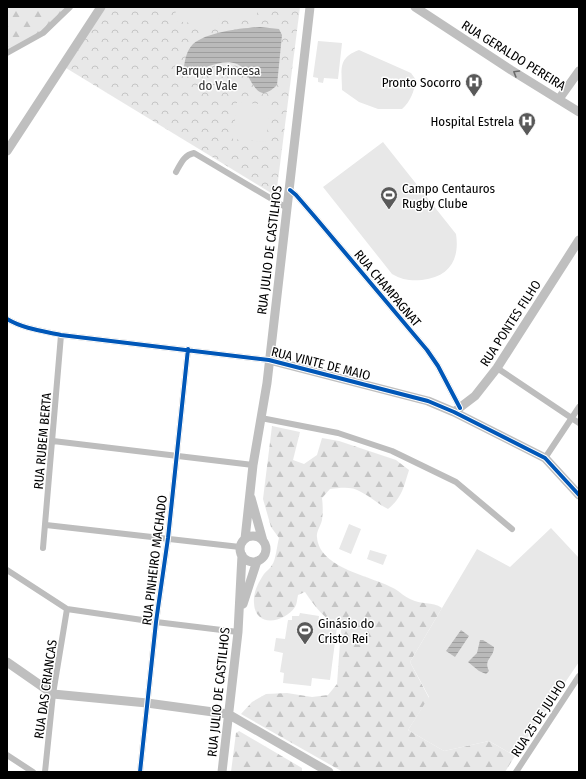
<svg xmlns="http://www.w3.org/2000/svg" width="586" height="779" viewBox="0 0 586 779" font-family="'Fira Sans Condensed',sans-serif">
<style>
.forest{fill:url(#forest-firs)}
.park{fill:url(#park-crowns)}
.pitch{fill:#e8e8e8}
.water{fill:url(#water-rules)}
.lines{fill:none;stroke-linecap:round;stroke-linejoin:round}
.street{stroke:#bdbdbd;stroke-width:6}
.secondary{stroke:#bfbfbf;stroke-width:9}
.cycleway-casing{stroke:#fff;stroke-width:6}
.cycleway{stroke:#0057b8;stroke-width:4}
.oneway{stroke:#696969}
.labels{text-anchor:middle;stroke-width:3;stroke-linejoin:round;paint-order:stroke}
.street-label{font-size:13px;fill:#000;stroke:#fff}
.park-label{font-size:13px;fill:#2c2c2c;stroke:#fff}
.poi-label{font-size:13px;fill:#000;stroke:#fff;text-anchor:end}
</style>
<defs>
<pattern id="forest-firs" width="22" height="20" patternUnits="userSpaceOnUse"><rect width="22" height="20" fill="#e8e8e8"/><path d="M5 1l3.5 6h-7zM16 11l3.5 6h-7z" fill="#c5c5c5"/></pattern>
<pattern id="park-crowns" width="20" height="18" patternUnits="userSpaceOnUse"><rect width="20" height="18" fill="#e8e8e8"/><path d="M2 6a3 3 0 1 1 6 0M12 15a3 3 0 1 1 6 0" fill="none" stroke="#c5c5c5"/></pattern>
<pattern id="water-rules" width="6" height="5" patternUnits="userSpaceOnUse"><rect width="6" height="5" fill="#bababa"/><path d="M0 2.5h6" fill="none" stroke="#9e9e9e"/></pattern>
</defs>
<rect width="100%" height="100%" fill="#fff"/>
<!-- forest -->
<path class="forest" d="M7,7H67L43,33L7,53Z
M272,426L300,432L293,460L304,464L317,455L322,438L339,441L396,460L409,470C404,486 402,498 388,509C378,504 371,497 361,492C352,486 340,488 330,489L322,498C323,506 323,513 322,520C321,525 316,532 317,537C319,569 373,576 395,589C400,592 405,597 410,599C421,605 432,601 442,608L410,662L429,698L408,730L444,751L489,741L515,756L505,772H343L241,714L252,702L266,694L287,693L312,697L328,695L337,684L341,629C325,619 315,607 305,592L298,595C297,599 297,604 295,607C284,623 255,628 254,603C253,593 258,583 264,574C266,571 270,569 272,565C276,560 277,545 279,538L271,527L263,499Z
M239,731L302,768V772H231L236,733Z"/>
<!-- park -->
<path class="park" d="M105,7H300L276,196L66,68Z"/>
<!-- pitch -->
<path class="pitch" d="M176,7H220L218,26L175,21Z
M225,7H258L256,21L224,17Z
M318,41L342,43L338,79L324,78L323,83L318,82V78L313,77Z
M359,50L411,73L416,80C414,91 411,101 402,109H378L359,102L342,90C342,70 337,58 359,50Z
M237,102L270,105L266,142L233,139Z
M383,142L456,234C460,260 449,277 422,280C411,281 402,280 392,274L323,187Z
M349,524L361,529L351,554L339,549Z
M551,528L579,558V662L515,756L489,741L444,751L408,730L429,697L410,662L477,549L510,567Z
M370,550L387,555L383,565L367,559Z
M300,613L319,616L318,624L337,627L330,680L312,678L311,686L283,683L284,673L280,672L283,653L274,651L276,638L285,639L288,620H292V616H299Z"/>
<!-- water -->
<path class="water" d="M260,27L279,29L282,35L277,85C253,109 252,70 237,64C218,56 196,77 184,67C185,59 187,50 193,44C207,32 241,28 260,27Z
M461,630L469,636L455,657L446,651Z
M480,640H483L494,647C494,658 483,659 489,671L486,674L479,671L468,662L477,653Z"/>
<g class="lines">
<!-- street -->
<path class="street" d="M7,53L43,33L70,7
M176,172C181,163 184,155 194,153L287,208
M290,190L296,195L315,217L427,350L438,366L460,408
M7,319C24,329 43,331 61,335L269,360
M497,368L579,423
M261,418L338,433L392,451L456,482L512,529
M53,441L253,465
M545,458L579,407
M46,525L240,547
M43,548L61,335
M7,570L67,609L156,622L238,632
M7,755L33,772
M45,772L53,694L67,609
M140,772L156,622L168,538L188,349
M516,772L579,676"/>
<!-- secondary -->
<path class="secondary" d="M415,7L511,70L579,112
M559,99L579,71
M7,151L101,7
M269,360L428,401L454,412L545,458L579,495
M454,412L475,396L497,368L579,240
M251,498L263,541
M240 549a13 13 0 1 1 26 0a13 13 0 1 1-26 0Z
M245,539L253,465L267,383L310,7
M243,604L257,561
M7,662L53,694L147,703L228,714L329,772
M222,772L238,632L242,555"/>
<!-- cycleway casing -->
<g class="cycleway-casing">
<path id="cycleway" d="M290,190L296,195L315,217L427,350L438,366L460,408
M7,319C24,329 43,331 61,335L269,360L428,401L454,412L545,458L579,495
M140,772L156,622L168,538L188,349"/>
</g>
<!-- cycleway -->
<use href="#cycleway" class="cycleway"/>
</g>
<!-- one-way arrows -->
<defs><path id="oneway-chevron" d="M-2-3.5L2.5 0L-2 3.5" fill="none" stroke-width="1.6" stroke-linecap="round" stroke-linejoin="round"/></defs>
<use class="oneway" href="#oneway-chevron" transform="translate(516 73) rotate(-149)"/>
<!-- icons -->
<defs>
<g id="hospital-pin" transform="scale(0.9)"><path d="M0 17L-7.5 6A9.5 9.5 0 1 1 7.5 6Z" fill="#595959" stroke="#fff"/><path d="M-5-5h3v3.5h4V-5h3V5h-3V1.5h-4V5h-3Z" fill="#fff"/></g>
<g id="stadium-pin" transform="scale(0.9)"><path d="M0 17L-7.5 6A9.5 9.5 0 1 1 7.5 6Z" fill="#595959" stroke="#fff"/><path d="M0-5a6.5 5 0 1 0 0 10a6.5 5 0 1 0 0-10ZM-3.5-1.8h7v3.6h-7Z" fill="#fff"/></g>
</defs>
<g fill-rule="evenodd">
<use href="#hospital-pin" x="474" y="82"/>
<use href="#hospital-pin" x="527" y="121"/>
<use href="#stadium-pin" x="389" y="195"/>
<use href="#stadium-pin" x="305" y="630"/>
</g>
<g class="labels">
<!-- street labels -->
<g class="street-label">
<text transform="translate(514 55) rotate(32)" y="5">RUA GERALDO PEREIRA</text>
<text transform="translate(269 250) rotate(-83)" y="5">RUA JULIO DE CASTILHOS</text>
<text transform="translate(388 288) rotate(50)" y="5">RUA CHAMPAGNAT</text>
<text transform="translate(510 323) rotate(-57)" y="5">RUA PONTES FILHO</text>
<text transform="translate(321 363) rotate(14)" y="5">RUA VINTE DE MAIO</text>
<text transform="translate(42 441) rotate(-85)" y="5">RUA RUBEM BERTA</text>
<text transform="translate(154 560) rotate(-83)" y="5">RUA PINHEIRO MACHADO</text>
<text transform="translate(45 689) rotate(-82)" y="5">RUA DAS CRIANCAS</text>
<text transform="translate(218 692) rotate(-84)" y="5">RUA JULIO DE CASTILHOS</text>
<text transform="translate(538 718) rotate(-57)" y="5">RUA 25 DE JULHO</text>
</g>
<!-- park labels -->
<g class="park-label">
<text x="218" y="75">Parque Princesa<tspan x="218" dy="15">do Vale</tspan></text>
</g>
<!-- poi labels -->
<g class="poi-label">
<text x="461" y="87">Pronto Socorro</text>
<text x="514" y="126">Hospital Estrela</text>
<text x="402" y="193" text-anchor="start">Campo Centauros<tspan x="402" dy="15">Rugby Clube</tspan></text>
<text x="318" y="628" text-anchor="start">Ginásio do<tspan x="318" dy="15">Cristo Rei</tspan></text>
</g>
</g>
<!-- border -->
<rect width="586" height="779" fill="none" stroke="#000000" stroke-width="16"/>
</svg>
